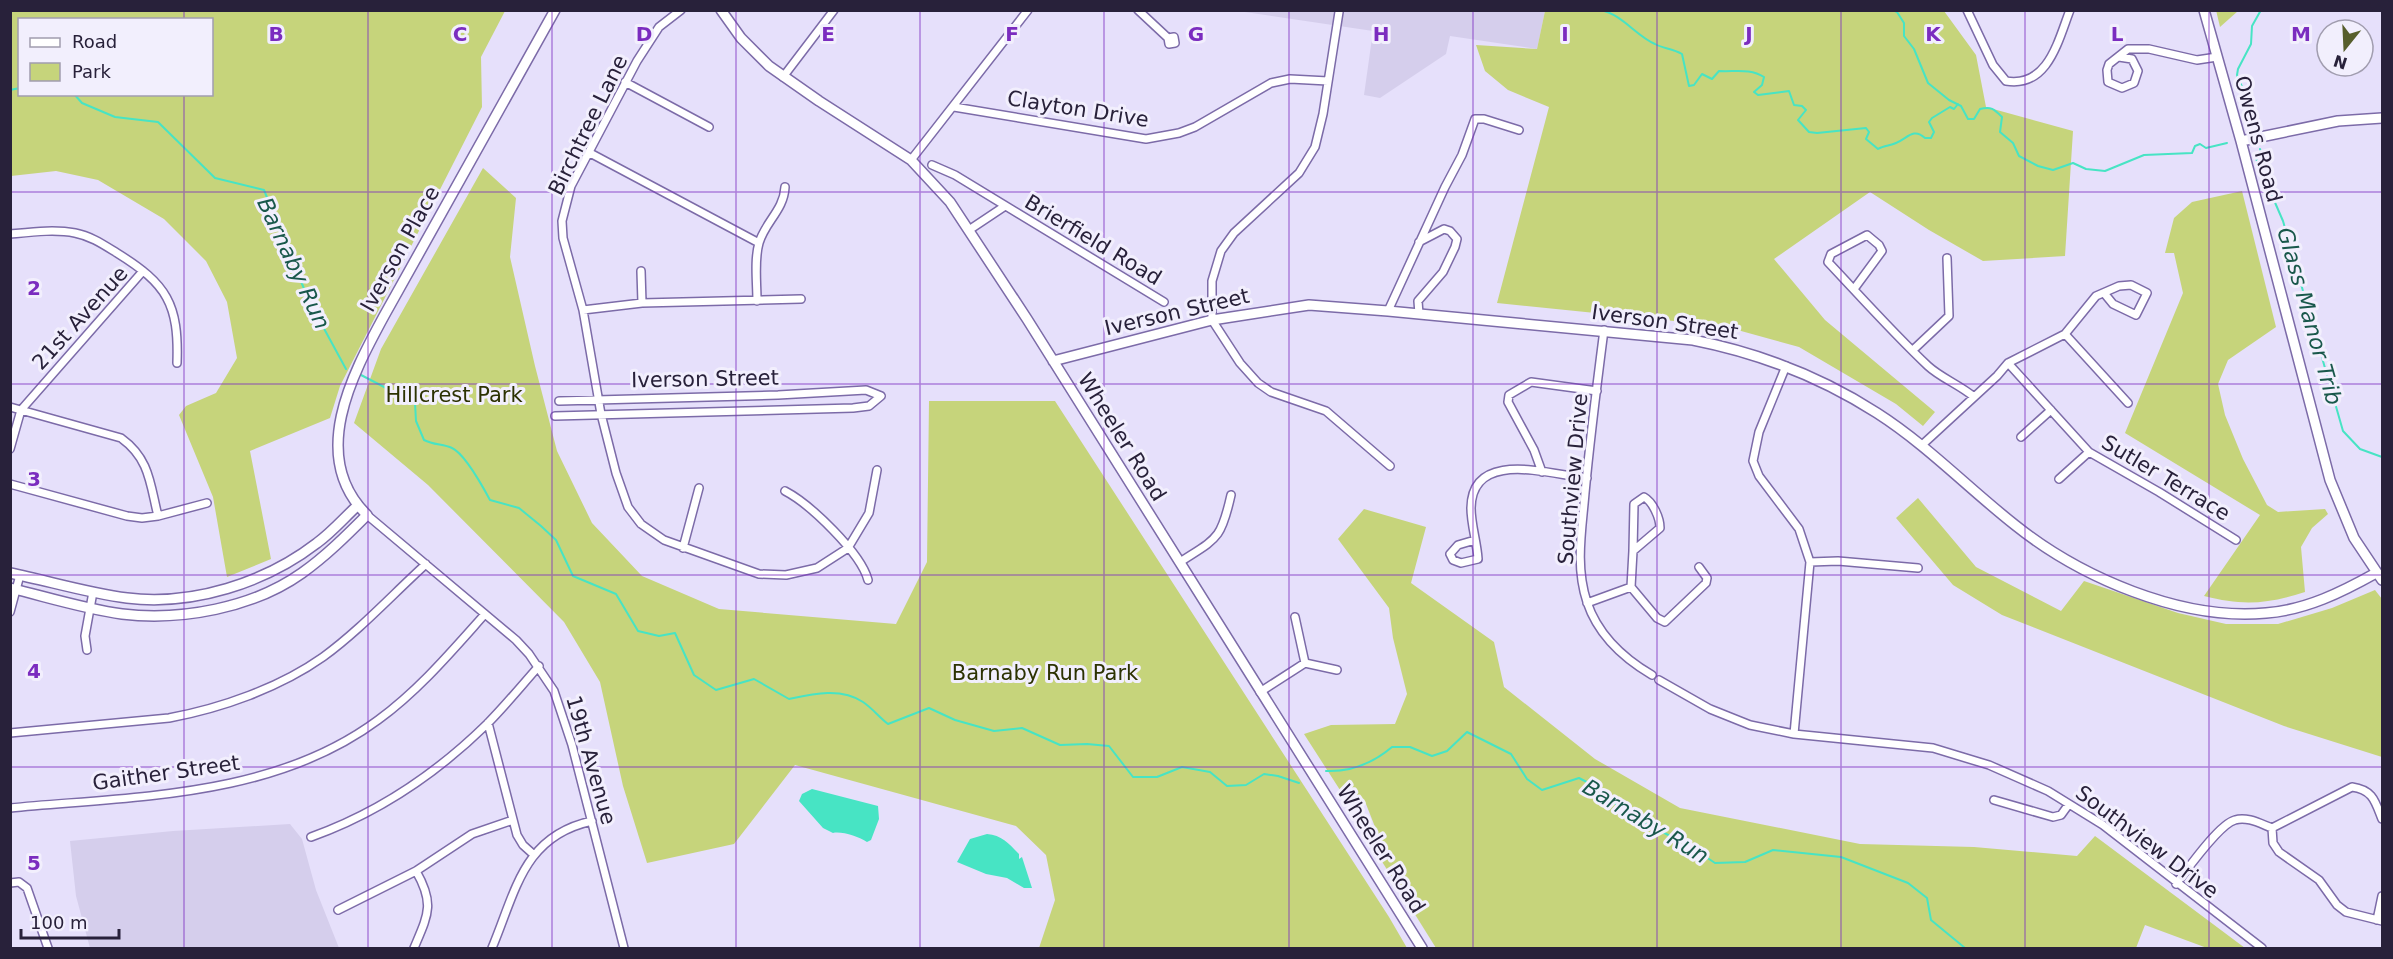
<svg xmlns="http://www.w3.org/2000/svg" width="2393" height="959" viewBox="0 0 2393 959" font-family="'DejaVu Sans',sans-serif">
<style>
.built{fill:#d5ceec}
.green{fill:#c6d47b;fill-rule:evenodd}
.water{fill:#47e4c4}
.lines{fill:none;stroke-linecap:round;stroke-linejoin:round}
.stream{stroke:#47e4c4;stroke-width:2}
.street-casing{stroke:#7c6ba8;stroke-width:10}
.secondary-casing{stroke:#7c6ba8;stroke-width:12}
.street{stroke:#fff;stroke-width:7}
.secondary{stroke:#fff;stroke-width:9}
.grid{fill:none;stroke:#7b2cbf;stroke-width:1.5;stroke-opacity:0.55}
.labels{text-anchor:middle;stroke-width:6;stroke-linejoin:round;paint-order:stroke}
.street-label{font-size:21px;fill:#28213a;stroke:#f2effd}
.park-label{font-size:21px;fill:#2c3202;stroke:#f2effd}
.water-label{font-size:22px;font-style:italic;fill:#19584b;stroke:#f2effd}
.grid-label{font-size:20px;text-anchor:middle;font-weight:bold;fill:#7b2cbf;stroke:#f2effd;stroke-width:6;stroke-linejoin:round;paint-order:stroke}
</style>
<rect width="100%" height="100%" fill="#e6e0fb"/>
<!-- built -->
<path class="built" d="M1238,11V10L1545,11L1537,49L1450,36L1446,54L1380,98L1364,95L1373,31Z
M290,824L302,839L316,890L339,948H90L76,896L70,841L173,831Z"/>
<!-- green -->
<path class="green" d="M2216,10H2238V11L2220,27Z
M10,11H505L481,57L482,107L340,386L330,418L250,451L271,559L227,577L213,497L179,415L186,406L216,393L237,358L227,302L206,261L164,219L98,180L56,171L11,176ZM20,20H212V94H20Z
M1545,11H1944L1976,55L1986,107L2073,131L2065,256L1983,261L1929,230L1870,192L1774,259L1825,320L1935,412L1923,426L1896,404L1799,347L1723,326L1497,303L1549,107L1508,90L1485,71L1476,45L1537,49Z
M483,168L516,198L510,257L535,366L557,451L592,523L642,576L719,609L896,624L927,562L929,401H1055L1389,917L1407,948H1039L1055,900L1046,855L1016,826L795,765L734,844L647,863L623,786L600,682L564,622L428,485L354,423L381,349Z
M2242,191L2276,327L2228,360L2218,384L2225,415L2243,459L2267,505L2278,512L2325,509L2328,514L2312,528L2301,547L2305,592C2267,604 2243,606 2204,596L2260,515L2125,433L2183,293L2174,253H2165L2174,218L2192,202Z
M1918,498L1976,567L2061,611L2084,581L2178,613L2226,624H2278L2332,608L2375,590L2382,599V757L2284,726L2002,615L1953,585L1896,518Z
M1364,509L1426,527L1411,583L1494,642L1504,687L1595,759L1680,808L1860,844L1974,847L2077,856L2095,836L2245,948H2207L2145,925L2136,948H1436L1381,860L1377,832L1366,804L1340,790L1304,734L1331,725L1395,724L1407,694L1393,638L1389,608L1338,539Z"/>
<!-- water -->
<path class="water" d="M812,789L878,806L879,819L871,840L867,842C859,837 842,831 833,833L823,828L799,801L802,794Z
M987,834C1002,835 1009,844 1019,854V859L1022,857L1032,888H1024L1007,878L986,874L957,862L970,839Z"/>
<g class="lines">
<!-- stream -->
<path class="stream" d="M1600,10C1622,14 1636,36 1655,44C1664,49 1672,48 1682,54L1689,86L1694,85L1702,74L1712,79L1719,71C1735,72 1750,68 1764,77L1762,85L1754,92L1758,95L1789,91L1794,105L1802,106L1806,110L1798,120L1809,132L1817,133L1866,128L1869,132L1866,139L1878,149C1884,145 1890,146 1896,143C1907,139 1913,127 1925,138H1931L1934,132L1929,122L1932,118L1950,107L1954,109L1958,104
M1893,10L1897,12L1904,23V36L1914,49L1928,83L1949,100L1961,106L1968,119H1974L1980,109C1991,106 1994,109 2002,117L2000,132L2013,143L2019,156L2038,166L2053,170L2073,163L2086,169L2105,171L2144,155L2192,153L2195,146L2200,144L2206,148L2227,143
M10,90L20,88
M74,94L82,103L115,117L158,122L215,178L264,190L309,301L346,369
M2253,124V113L2237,75L2238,69L2251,44L2252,26L2261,10
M2260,149L2262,157L2260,167
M2254,154L2283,221L2343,431L2360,449L2382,457
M361,375L415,403L416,421L424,440C434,445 443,444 452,448C465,454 483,487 490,500L519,508L541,526L556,540L573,576L616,594L638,631L659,636L675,633L694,675L716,690L754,679L789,699C812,694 841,687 863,702C872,708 879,717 888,724L929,708L955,720L994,731L1022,728L1060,745L1087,744L1109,746L1133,777H1157L1182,767L1210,772L1227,786L1246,785L1264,774L1278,776L1299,783
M1326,771C1351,772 1373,763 1392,747H1410L1432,756L1447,751L1467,732L1511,754L1527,779L1542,790L1579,778L1604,791L1623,812L1688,845L1715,863L1745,862L1773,850L1841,857L1908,883L1927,898L1931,920L1965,948"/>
<!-- street casing -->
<g class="street-casing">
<path id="street" d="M681,10L659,27L637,61L571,186L562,221L563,238L583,310L601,414L616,473L628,507L641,524L664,540L759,574L786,575L817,568L848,548L869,513L877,470
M1138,10L1168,38L1169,44L1175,43L1174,37L1168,38
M1967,10L1993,65L2006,81C2048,88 2058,41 2070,10
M1339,12L1323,114L1315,147L1299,173L1234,233L1221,251L1212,281V320L1240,363L1258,383L1271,392L1326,411L1390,466
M2119,57L2132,59L2138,71L2134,83L2122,88L2108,82L2107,70L2109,64L2128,49H2149L2197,60L2217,57
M783,77L834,10
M625,82L709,127
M954,107L1146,139L1179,133L1195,127L1271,83L1290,79L1328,81
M590,153L759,243
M911,160L1028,10
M932,165L955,175L1164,302
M969,230L1005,206
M10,234C31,232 55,229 75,233C91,236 104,245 117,253C167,284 179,304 177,363
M641,271L642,303
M1854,289L1882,251L1879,245L1867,235L1831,254L1828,262C1861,297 1893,333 1928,366C1941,378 1960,385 1974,397
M757,301C757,283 754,260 759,243C765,222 784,210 785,187
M583,310L642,303L801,299
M1388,311L1445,187L1462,155L1475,119H1484L1519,130
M1419,314L1418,301L1443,272L1455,247L1457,239L1450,231L1444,229L1419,242
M1604,330C1597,384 1590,439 1585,493C1582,530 1575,566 1587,602C1598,635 1623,658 1652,675
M2065,334L2128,403
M1913,350L1949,316L1947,258
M2008,363L2089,452L2159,492L2236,540
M1786,366L1759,432L1753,461L1759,476L1799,529L1810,562L1794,734
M10,407L121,438C150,459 150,484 158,516
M555,416L853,408L869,406L881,396L866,390L778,395L559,401
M2021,437L2051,410
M1922,445L1997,376L2008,363L2065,334L2096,296L2119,286L2131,285L2147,293L2136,315L2113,304L2104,293
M10,449L21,410L143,271
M1542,472L1534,450L1508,402L1509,395L1531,382L1597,391
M2059,479L2089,452
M10,484L127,516L142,518L158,516L207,503
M785,491C810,504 861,553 868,580
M1644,497C1653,502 1660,518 1660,528L1633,551L1634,504Z
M367,515L516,640L529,654L554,691L572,745L624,948
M1475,540L1458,545L1450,554L1453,560L1461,563L1478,559C1477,542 1471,525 1471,508C1472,448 1551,475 1587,478
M683,548L699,488
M1633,551L1631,587L1657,618L1665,622L1706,583L1707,578L1699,567
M1180,562C1217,538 1221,540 1231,495
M1810,562L1838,561L1918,568
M1587,603L1631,587
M10,612L20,575
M1295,617L1305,663
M87,650L85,636L93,592
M1659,680L1710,709L1750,725L1794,734L1933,748L1989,765L2048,791L2103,825L2262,948
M1260,692L1305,663L1337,670
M488,723L517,835L523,845L533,854
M10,733L169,718C222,708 279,688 323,657C360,630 392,595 426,564
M1994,800L2053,817L2061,815L2069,804
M10,808C135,796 273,798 378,720C419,690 451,652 485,614
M2272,828L2273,843L2279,852L2319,880L2337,905L2346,912L2382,921
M2272,828L2352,787C2373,790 2375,801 2382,819
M311,837C378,813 437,773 487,724C505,706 522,685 539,666
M10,883L19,882L27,888L48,948
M2176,884C2187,870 2219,824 2235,820C2247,816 2261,824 2272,828
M338,910L416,871L472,834L513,820
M2377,920L2382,896
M414,948C428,915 435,904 416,871
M492,948C516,891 523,836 592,821"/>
</g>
<!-- secondary casing -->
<g class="secondary-casing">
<path id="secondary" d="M721,10L741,38L769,66L819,101L911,160L950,202L1027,319L1422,948
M2204,10L2241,141L2330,480L2354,538L2382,580
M2241,141L2338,121L2382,118
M1053,361L1212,320L1309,305L1388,311L1693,340C1759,353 1821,377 1877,413C1927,445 1968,488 2015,525C2080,577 2181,621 2266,613C2306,610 2342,592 2376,573
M10,573C49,581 88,593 127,598C193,606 265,583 317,543C332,532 344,518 357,506
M10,588C47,597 85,609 122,614C181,621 253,608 302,573C326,556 347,535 367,515C308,457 352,375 384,316L555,10"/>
</g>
<!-- street -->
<use href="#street" class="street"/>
<!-- secondary -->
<use href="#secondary" class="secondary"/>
</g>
<!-- grid -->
<path class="grid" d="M184,10V20M368,10V948M552,10V948M736,10V948M920,10V948M1104,10V948M1289,10V948M1473,10V948M1657,10V948M1841,10V948M2025,10V948M2209,10V948M184,94V948M10,192H2382M10,384H2382M10,575H2382M10,767H2382"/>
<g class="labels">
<!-- street labels -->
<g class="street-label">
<text transform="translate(1078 109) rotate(9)" y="7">Clayton Drive</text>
<text transform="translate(588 125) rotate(-64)" y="7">Birchtree Lane</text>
<text transform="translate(2258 139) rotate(75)" y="7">Owens Road</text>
<text transform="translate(1093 240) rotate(31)" y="7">Brierfield Road</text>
<text transform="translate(400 249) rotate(-61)" y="7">Iverson Place</text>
<text transform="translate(1177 312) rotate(-13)" y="7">Iverson Street</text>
<text transform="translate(80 318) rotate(-48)" y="7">21st Avenue</text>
<text transform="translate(1665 322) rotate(8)" y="7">Iverson Street</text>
<text transform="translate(705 379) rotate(-1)" y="7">Iverson Street</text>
<text transform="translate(1122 437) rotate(58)" y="7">Wheeler Road</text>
<text transform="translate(2166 478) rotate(31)" y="7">Sutler Terrace</text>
<text transform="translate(1573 479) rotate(-85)" y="7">Southview Drive</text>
<text transform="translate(591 760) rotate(74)" y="7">19th Avenue</text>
<text transform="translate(166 773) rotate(-8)" y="7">Gaither Street</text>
<text transform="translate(2147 842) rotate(37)" y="7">Southview Drive</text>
<text transform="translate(1381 849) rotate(58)" y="7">Wheeler Road</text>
</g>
<!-- park labels -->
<g class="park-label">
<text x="454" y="402">Hillcrest Park</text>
<text x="1045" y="680">Barnaby Run Park</text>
</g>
<!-- water labels -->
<g class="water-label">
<text transform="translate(294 263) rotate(65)" y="8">Barnaby Run</text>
<text transform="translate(2310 316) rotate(74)" y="8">Glass Manor Trib</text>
<text transform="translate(1646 821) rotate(31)" y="8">Barnaby Run</text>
</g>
</g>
<g class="grid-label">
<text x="276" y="41">B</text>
<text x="460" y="41">C</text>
<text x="644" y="41">D</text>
<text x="828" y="41">E</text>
<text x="1012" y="41">F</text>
<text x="1196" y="41">G</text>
<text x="1381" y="41">H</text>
<text x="1565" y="41">I</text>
<text x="1749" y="41">J</text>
<text x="1933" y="41">K</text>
<text x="2117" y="41">L</text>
<text x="2301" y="41">M</text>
<text x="34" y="295">2</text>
<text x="34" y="486">3</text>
<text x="34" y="678">4</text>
<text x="34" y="870">5</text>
</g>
<!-- border -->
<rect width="2393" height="959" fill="none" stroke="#28213a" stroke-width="24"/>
<!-- legend -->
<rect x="18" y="18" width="195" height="78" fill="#f2effd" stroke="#a19daf" stroke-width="1.5"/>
<rect x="30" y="38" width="30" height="9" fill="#ffffff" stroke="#a19daf" stroke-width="1.5"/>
<text x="72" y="48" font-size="18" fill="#28213a">Road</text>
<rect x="30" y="63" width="30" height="18" fill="#c6d47b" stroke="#a19daf" stroke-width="1.5"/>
<text x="72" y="78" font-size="18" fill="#28213a">Park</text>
<!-- north arrow -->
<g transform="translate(2345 48) rotate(198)"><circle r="28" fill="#f2effd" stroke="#a19daf" stroke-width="1.5"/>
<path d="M0-4.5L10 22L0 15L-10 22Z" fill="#575e2c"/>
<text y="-9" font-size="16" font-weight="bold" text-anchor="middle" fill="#28213a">N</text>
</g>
<!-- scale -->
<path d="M21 929v9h98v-9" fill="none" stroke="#28213a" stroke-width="3"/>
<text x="30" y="929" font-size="18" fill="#28213a" stroke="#f2effd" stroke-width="4.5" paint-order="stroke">100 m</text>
</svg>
